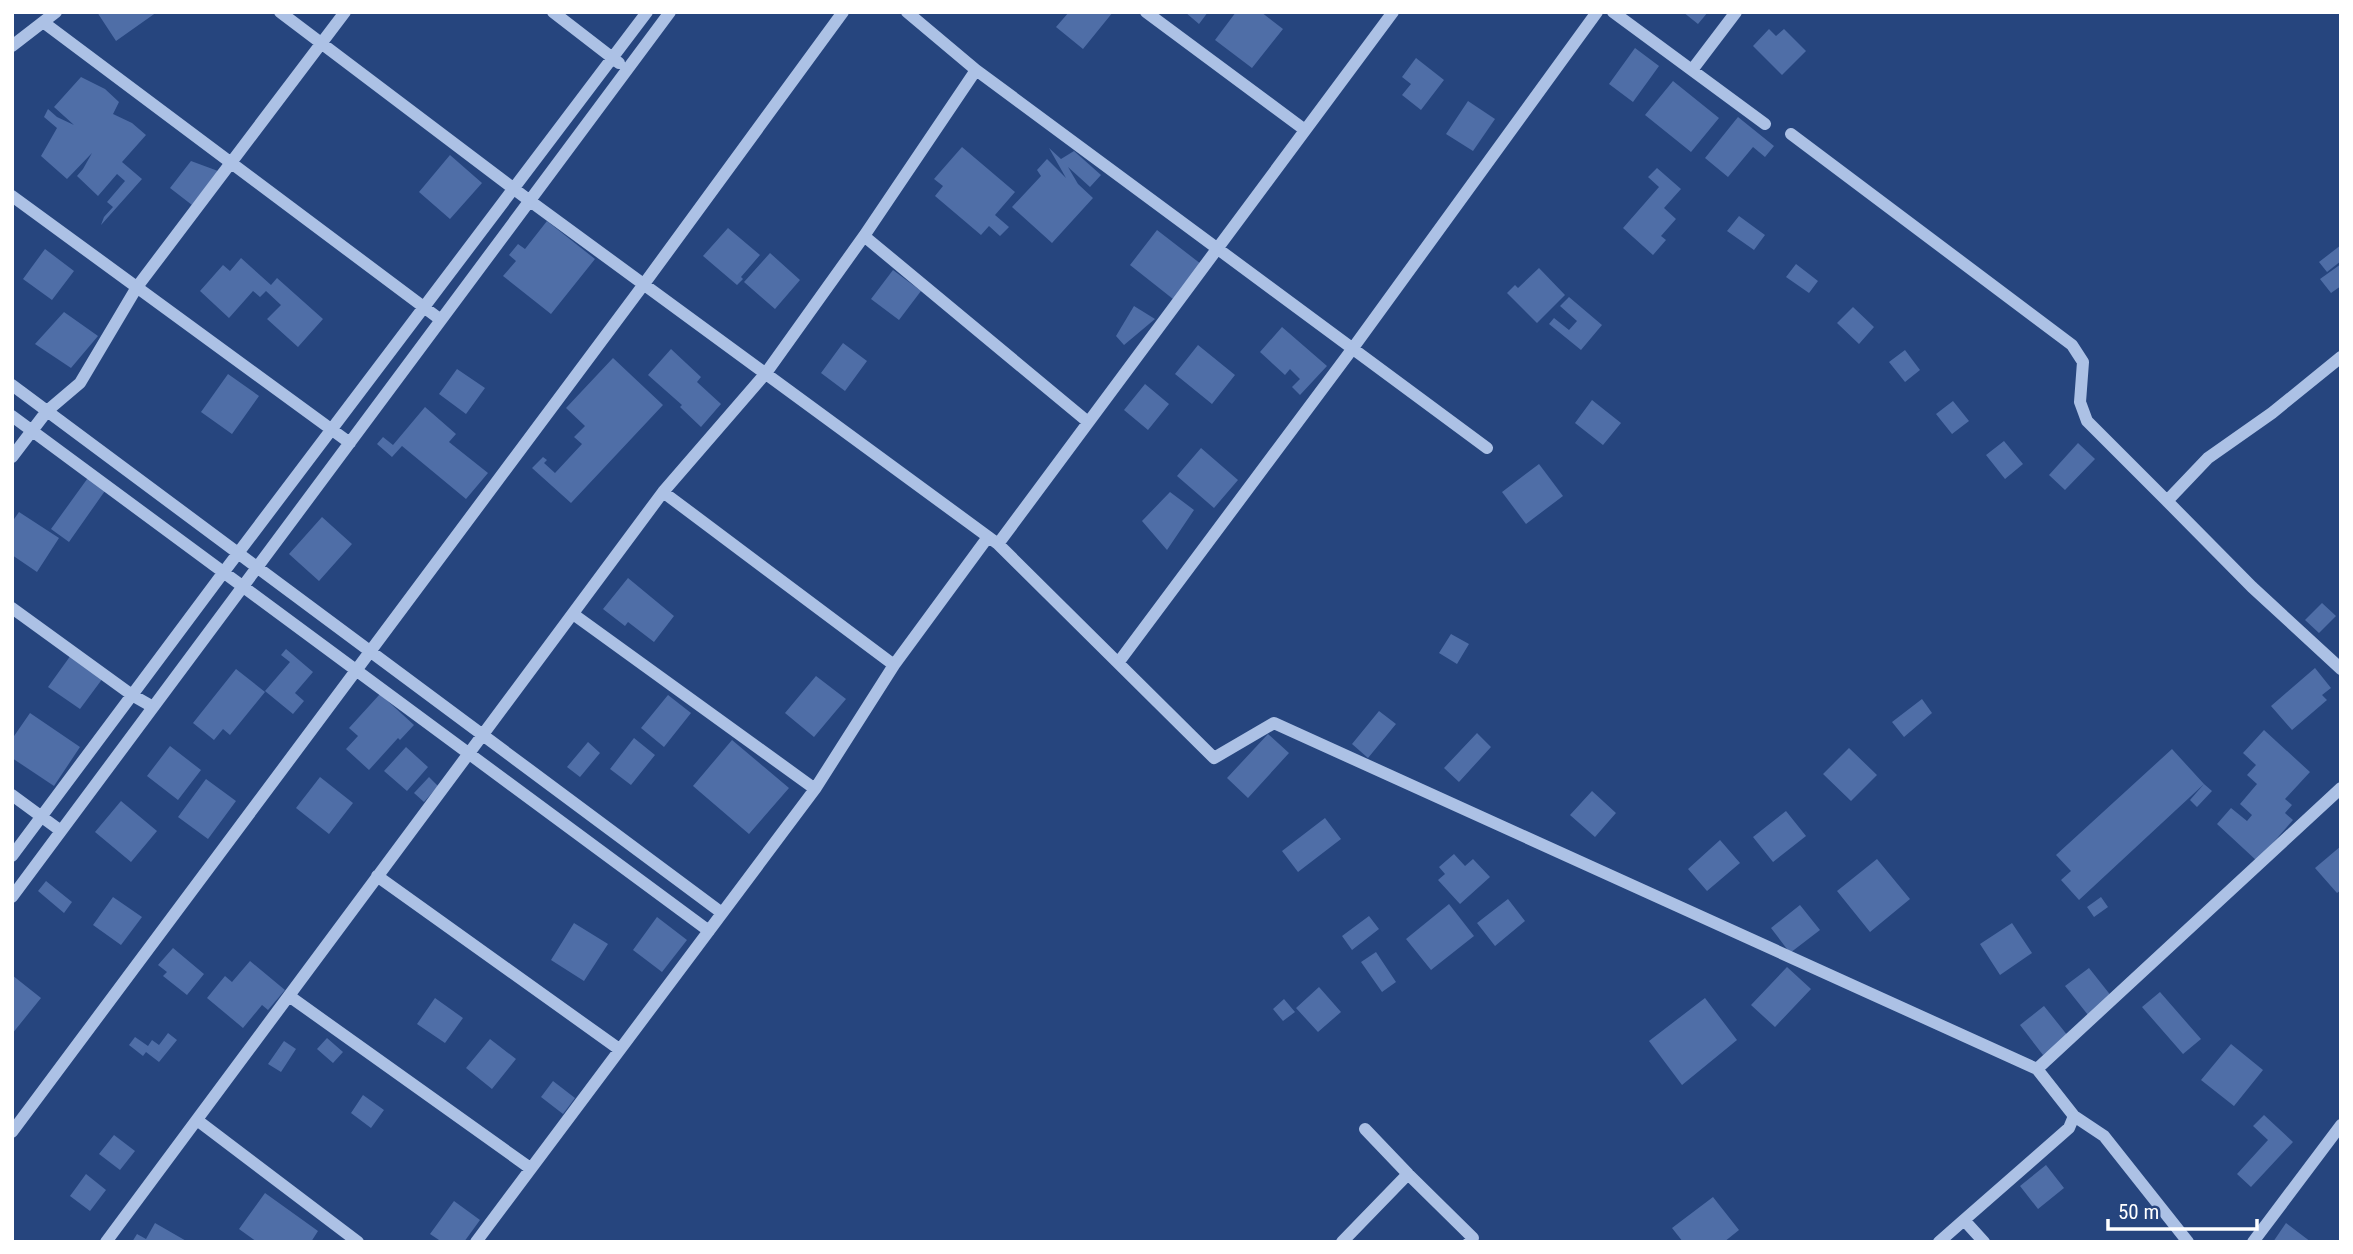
<svg xmlns="http://www.w3.org/2000/svg" width="2353" height="1254" viewBox="0 0 2353 1254" font-family="'Roboto Condensed',sans-serif">
<style>
.building{fill:#4f6ea7}
.lines{fill:none;stroke-linecap:round;stroke-linejoin:round}
.minor{stroke:#acc1e5;stroke-width:12}
</style>
<rect width="100%" height="100%" fill="#26457e"/>
<!-- building -->
<path class="building" d="M97,12H157L116,41Z
M1069,12H1113L1083,49L1056,27Z
M1185,12H1208L1199,24Z
M1236,12H1261L1283,29L1252,68L1215,40Z
M1683,12H1708L1698,24Z
M1769,29L1776,36L1784,29L1806,51L1782,75L1753,46Z
M1635,48L1659,66L1633,102L1609,84Z
M1416,58L1444,80L1421,110L1402,95L1411,84L1402,77Z
M81,77L105,89L119,102L113,114L132,123L146,135L122,162L142,179L101,225L104,217L113,207L107,202L125,181L117,174L98,196L77,176L83,169L92,153L67,179L41,156L57,128L44,117L48,109L57,117L74,125L54,107Z
M1673,81L1719,118L1691,152L1645,115Z
M1468,101L1495,119L1473,151L1446,134Z
M1738,117L1774,146L1765,157L1753,147L1728,177L1705,158Z
M962,147L1015,192L995,215L1009,227L1000,236L989,226L981,235L935,196L943,186L934,179Z
M1049,148L1061,159L1074,151L1101,175L1090,187L1068,167L1078,184L1093,198L1052,243L1012,207L1041,176L1037,170L1047,159L1066,178Z
M450,155L482,183L450,219L419,192Z
M191,161L218,171L192,205L170,188Z
M1657,168L1681,189L1664,208L1676,219L1661,236L1666,240L1653,255L1623,228L1659,187L1648,177Z
M1739,216L1765,235L1754,250L1727,231Z
M547,221L595,259L551,314L503,276L516,261L509,255L518,244L525,249Z
M728,228L760,255L741,277L743,279L737,285L703,256Z
M1157,230L1201,264L1173,299L1130,265Z
M2341,245V261L2327,272L2319,262Z
M45,249L74,271L52,300L23,279Z
M770,253L800,280L775,309L744,282Z
M241,258L271,285L277,278L323,319L298,347L267,319L281,305L266,291L260,297L253,291L229,318L200,291L223,265L230,271Z
M1796,264L1818,281L1809,293L1786,277Z
M2341,264V286L2331,293L2320,279Z
M1539,268L1565,295L1537,323L1507,293L1515,285L1518,288Z
M893,270L921,291L899,320L871,299Z
M1569,297L1602,325L1581,350L1549,324L1554,318L1569,330L1577,321L1560,306Z
M1134,306L1155,319L1124,345L1116,336Z
M1853,307L1874,327L1859,344L1837,323Z
M64,312L98,336L71,368L35,344Z
M1282,327L1327,366L1300,395L1292,387L1300,379L1290,369L1285,375L1260,352Z
M843,343L867,361L845,391L821,373Z
M1198,345L1235,375L1212,404L1175,374Z
M671,349L701,377L697,382L721,404L701,427L680,407L682,405L648,375Z
M1905,350L1920,370L1905,382L1889,362Z
M613,358L663,405L571,503L532,468L543,457L547,460L544,463L555,473L582,444L574,437L585,426L566,408Z
M457,369L485,388L466,414L439,394Z
M228,374L259,396L232,434L201,412Z
M1145,384L1169,404L1148,430L1124,410Z
M1592,400L1621,423L1603,445L1575,423Z
M1953,401L1969,421L1952,434L1936,414Z
M425,407L456,434L449,442L488,473L466,499L402,446L392,457L377,444L383,437L393,445Z
M2004,441L2023,464L2005,479L1986,455Z
M2078,443L2095,459L2065,490L2049,475Z
M1201,448L1238,480L1214,508L1177,476Z
M1539,464L1563,496L1526,524L1502,492Z
M90,475L107,488L69,542L51,529Z
M1170,492L1194,510L1167,550L1142,521Z
M19,512L59,538L37,572L12,555V522Z
M322,517L352,544L319,581L289,554Z
M628,578L674,616L654,642L628,622L625,626L603,609Z
M2322,603L2336,616L2319,633L2305,620Z
M1451,634L1469,644L1457,664L1439,653Z
M286,649L313,672L295,693L304,701L293,714L265,691L290,662L281,655Z
M71,655L103,678L80,709L48,687Z
M2315,668L2331,688L2322,695L2327,700L2292,730L2271,706Z
M236,669L265,692L230,735L223,729L214,740L193,723Z
M816,676L846,699L814,737L785,713Z
M380,694L414,725L400,740L398,738L369,770L346,749L358,736L349,728Z
M668,695L691,713L664,747L641,728Z
M1922,699L1932,713L1904,737L1892,722Z
M1379,711L1396,724L1368,758L1352,744Z
M30,713L80,747L54,786L12,758V739Z
M2264,730L2310,772L2285,799L2292,805L2285,813L2293,820L2257,861L2217,824L2231,808L2247,821L2252,815L2240,804L2257,784L2247,775L2256,765L2243,753Z
M1477,733L1491,747L1459,782L1444,768Z
M1268,734L1289,753L1248,798L1227,778Z
M634,738L655,755L631,785L610,769Z
M732,740L789,788L749,834L693,786Z
M588,742L600,753L580,777L567,767Z
M170,746L201,770L178,800L147,776Z
M406,747L428,767L407,791L384,771Z
M1849,748L1877,775L1851,801L1823,774Z
M2172,749L2204,784L2079,900L2061,880L2071,871L2056,855Z
M320,777L353,803L329,834L296,808Z
M429,777L438,786L424,802L414,793Z
M206,779L236,801L208,839L178,817Z
M2204,784L2212,791L2197,807L2190,800Z
M1592,791L1616,813L1595,837L1570,815Z
M121,801L157,831L131,862L95,832Z
M1786,811L1806,836L1773,862L1753,837Z
M1325,818L1341,839L1298,872L1282,851Z
M1720,840L1740,863L1707,891L1688,869Z
M2341,846V890L2337,893L2315,868Z
M1454,854L1465,866L1473,859L1490,877L1460,904L1438,880L1445,874L1439,867Z
M1877,859L1910,899L1870,932L1837,891Z
M46,881L72,902L64,913L38,891Z
M113,897L142,917L121,945L93,925Z
M2101,897L2108,907L2094,917L2087,907Z
M1508,899L1525,921L1495,946L1477,923Z
M1449,904L1474,936L1431,970L1406,939Z
M1800,905L1820,930L1790,953L1771,928Z
M1369,916L1379,929L1352,950L1342,936Z
M657,917L687,940L662,972L633,950Z
M574,923L608,944L584,981L551,960Z
M2012,923L2032,953L2000,975L1980,944Z
M173,948L204,974L187,995L163,976L167,972L158,965Z
M1376,952L1396,982L1382,992L1361,962Z
M250,961L285,990L268,1010L262,1005L243,1028L207,998L225,976L232,982Z
M1787,967L1811,989L1775,1027L1751,1005Z
M2089,968L2112,997L2088,1015L2065,986Z
M12,975L41,998L12,1034Z
M1319,987L1341,1012L1318,1032L1296,1008Z
M2160,992L2201,1039L2183,1054L2142,1007Z
M435,998L463,1018L445,1043L417,1024Z
M1705,998L1737,1040L1682,1085L1649,1041Z
M1284,999L1295,1012L1283,1021L1273,1009Z
M2044,1006L2068,1036L2043,1055L2020,1025Z
M168,1033L177,1040L159,1062L146,1052L143,1056L129,1045L135,1037L148,1046L152,1040L159,1045Z
M327,1038L343,1052L333,1063L317,1049Z
M490,1039L516,1059L492,1089L466,1068Z
M284,1041L296,1049L281,1072L268,1064Z
M2231,1044L2263,1070L2234,1106L2201,1080Z
M553,1081L575,1098L563,1114L541,1097Z
M363,1095L384,1110L371,1128L351,1113Z
M2264,1115L2293,1142L2251,1187L2237,1174L2268,1140L2253,1126Z
M114,1135L135,1151L120,1170L99,1154Z
M2046,1165L2064,1188L2038,1209L2020,1186Z
M86,1174L106,1190L90,1211L70,1196Z
M265,1193L318,1231L311,1242H257L239,1229Z
M1713,1197L1739,1230L1724,1242H1683L1672,1228Z
M454,1201L480,1220L464,1242H442L430,1234Z
M155,1223L188,1242H132L137,1234L146,1239Z
M2286,1223L2311,1242H2273Z"/>
<g class="lines">
<!-- minor -->
<path class="minor" d="M280,12L530,201L998,544L1214,758L1274,723L2037,1069
M553,12L619,63
M907,12L976,70L1487,448
M1146,12L1305,130
M1613,12L1765,124
M43,22L441,320
M12,46L56,12
M1692,70L1736,12
M1791,134L2072,345L2083,362L2080,402L2087,421L2167,501
M12,196L350,443
M864,236L1088,422
M2341,357L2272,413L2208,458L2167,501L2252,587L2341,669
M12,385L722,913
M12,416L709,931
M12,457L47,411L80,383L137,287L345,12
M663,492L894,665
M998,544L1393,12
M12,608L132,695L153,707
M573,614L815,789
M1118,663L1353,348L1597,12
M12,795L61,831
M12,856L223,573L647,12
M377,876L619,1049
M12,897L670,12
M289,996L530,1168
M2074,1116L2104,1136L2188,1242
M197,1120L358,1242
M1365,1129L1408,1174
M12,1132L644,284L843,12
M1964,1220L2069,1128L2074,1116L2037,1069L2341,788
M106,1242L663,492L766,373L864,236L976,70
M476,1242L815,789L894,665L988,537
M1342,1242L1408,1174L1473,1238L1469,1242
M1939,1242L1964,1220L1984,1242
M2253,1242L2341,1125"/>
</g>
<!-- border -->
<rect width="2353" height="1254" fill="none" stroke="#ffffff" stroke-width="28"/>
<!-- scale -->
<path d="M2108 1219v10h149v-10" fill="none" stroke="#ffffff" stroke-width="3.5"/>
<text x="2118" y="1219" font-size="21" fill="#ffffff" stroke="#26457e" stroke-width="5" paint-order="stroke">50 m</text>
</svg>
